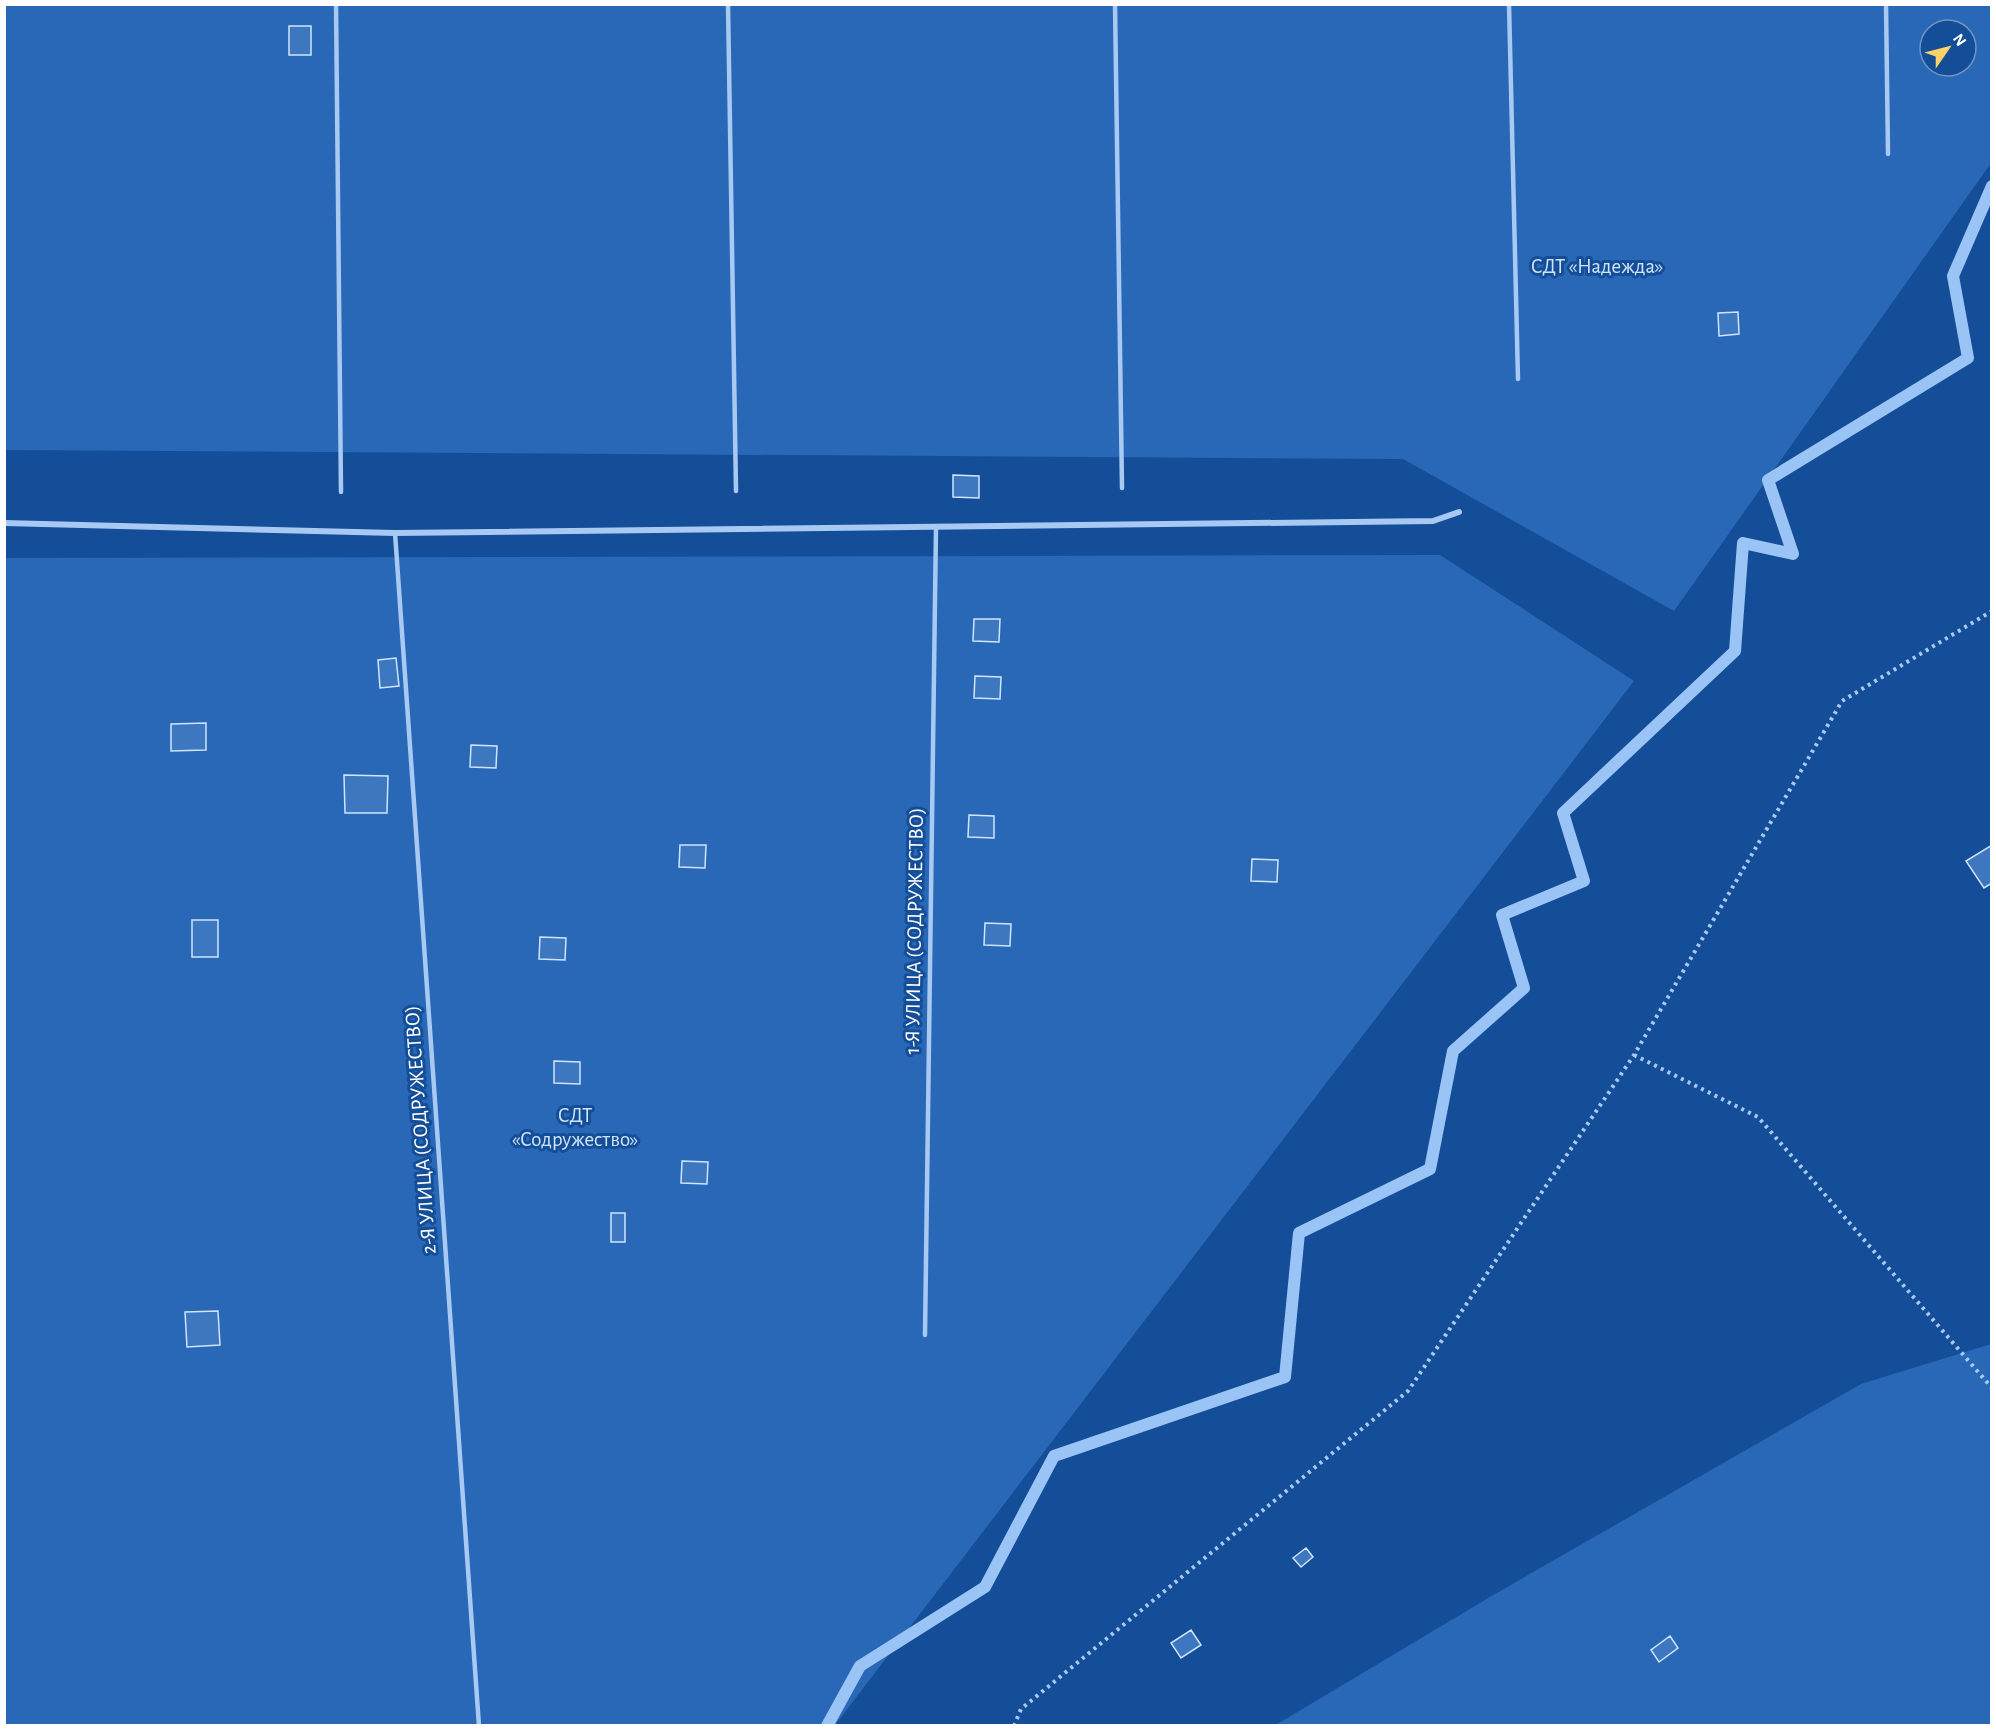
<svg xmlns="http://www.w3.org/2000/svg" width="1996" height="1730" viewBox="0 0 1996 1730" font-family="'Alegreya Sans',sans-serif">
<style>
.green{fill:#2868b6;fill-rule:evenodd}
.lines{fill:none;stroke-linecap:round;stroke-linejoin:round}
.stream{stroke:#9ac4f5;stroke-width:12}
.building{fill:#3d77c0;stroke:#cfe4fd;stroke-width:1.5}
.path{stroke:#a7c9f2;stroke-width:4;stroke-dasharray:3 4.5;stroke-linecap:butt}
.lane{stroke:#a7c9f2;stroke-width:4.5}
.street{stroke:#a7c9f2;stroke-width:6}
.labels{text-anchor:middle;stroke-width:6;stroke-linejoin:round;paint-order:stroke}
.park-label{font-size:21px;fill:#cfe4fd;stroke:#154e98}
.street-label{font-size:21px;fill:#fff;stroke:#154e98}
</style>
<rect width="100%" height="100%" fill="#154e98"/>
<!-- green -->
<path class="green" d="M5,5H1991V163L1674,611L1403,459L5,450ZM1930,30H1966V66H1930Z
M1440,555L1634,681L835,1725H5L4,558Z
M1991,1344V1725L1274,1726L1495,1594L1861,1384Z"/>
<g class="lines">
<!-- stream -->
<path class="stream" d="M827,1726L860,1666L985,1587L1054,1456L1285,1377L1299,1233L1430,1169L1453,1051L1524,988L1502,915L1584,881L1563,813L1735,651L1743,543L1793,554L1768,480L1968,358L1953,276L1992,186"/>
</g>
<!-- building -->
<path class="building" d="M289,26H311V55H289Z
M1738,312L1739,334L1719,336L1718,313Z
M953,475L979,476V498L953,497Z
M974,619H1000L999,642L973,641Z
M396,658L399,686L380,688L378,660Z
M975,676L1001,677L1000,699L974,698Z
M206,723V750L171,751V724Z
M471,745L497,746L496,768L470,767Z
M344,775L388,776L387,813H345Z
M969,815L994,816V838L968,837Z
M680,845H706L705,868L679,867Z
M1992,845V883L1984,888L1966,861Z
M1252,859L1278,860L1277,882L1251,881Z
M192,920H218V957H192Z
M985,923L1011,924L1010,946L984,945Z
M540,937L566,938L565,960L539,959Z
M554,1061L580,1062V1084L554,1083Z
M682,1161L708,1162L707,1184L681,1183Z
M611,1213H625V1242H611Z
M218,1311L220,1345L187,1347L185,1312Z
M1306,1548L1313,1557L1301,1567L1293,1558Z
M1191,1630L1201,1645L1181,1658L1171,1643Z
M1670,1636L1678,1648L1659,1662L1651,1650Z"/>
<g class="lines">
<!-- path -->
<path class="path" d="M1634,1055L1758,1117L1992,1388
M1014,1726L1021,1709L1408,1391L1634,1055L1842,701L1992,611"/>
<!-- lane -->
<path class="lane" d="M336,4L341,492
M728,4L736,491
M1115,4L1122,488
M1509,4L1518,379
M1886,4L1888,154
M395,533L479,1726
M925,1335L936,527"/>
<!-- street -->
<path class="street" d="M4,523L395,533L1433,521L1459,512"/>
</g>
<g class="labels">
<!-- park labels -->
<g class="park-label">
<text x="1597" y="273">СДТ «Надежда»</text>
<text x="575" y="1122">СДТ<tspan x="575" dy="24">«Содружество»</tspan></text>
</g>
<!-- street labels -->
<g class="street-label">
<text transform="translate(914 931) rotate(-89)" y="7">1-Я УЛИЦА (СОДРУЖЕСТВО)</text>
<text transform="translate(420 1130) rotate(-94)" y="7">2-Я УЛИЦА (СОДРУЖЕСТВО)</text>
</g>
</g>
<!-- border -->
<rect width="1996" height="1730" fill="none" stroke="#ffffff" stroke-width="12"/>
<!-- north arrow -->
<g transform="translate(1948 48) rotate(55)"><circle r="28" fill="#154e98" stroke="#7395c1" stroke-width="1.5"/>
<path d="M0-4.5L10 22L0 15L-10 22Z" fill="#ffd369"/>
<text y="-9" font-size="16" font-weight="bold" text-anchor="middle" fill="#ffffff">N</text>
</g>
</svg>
